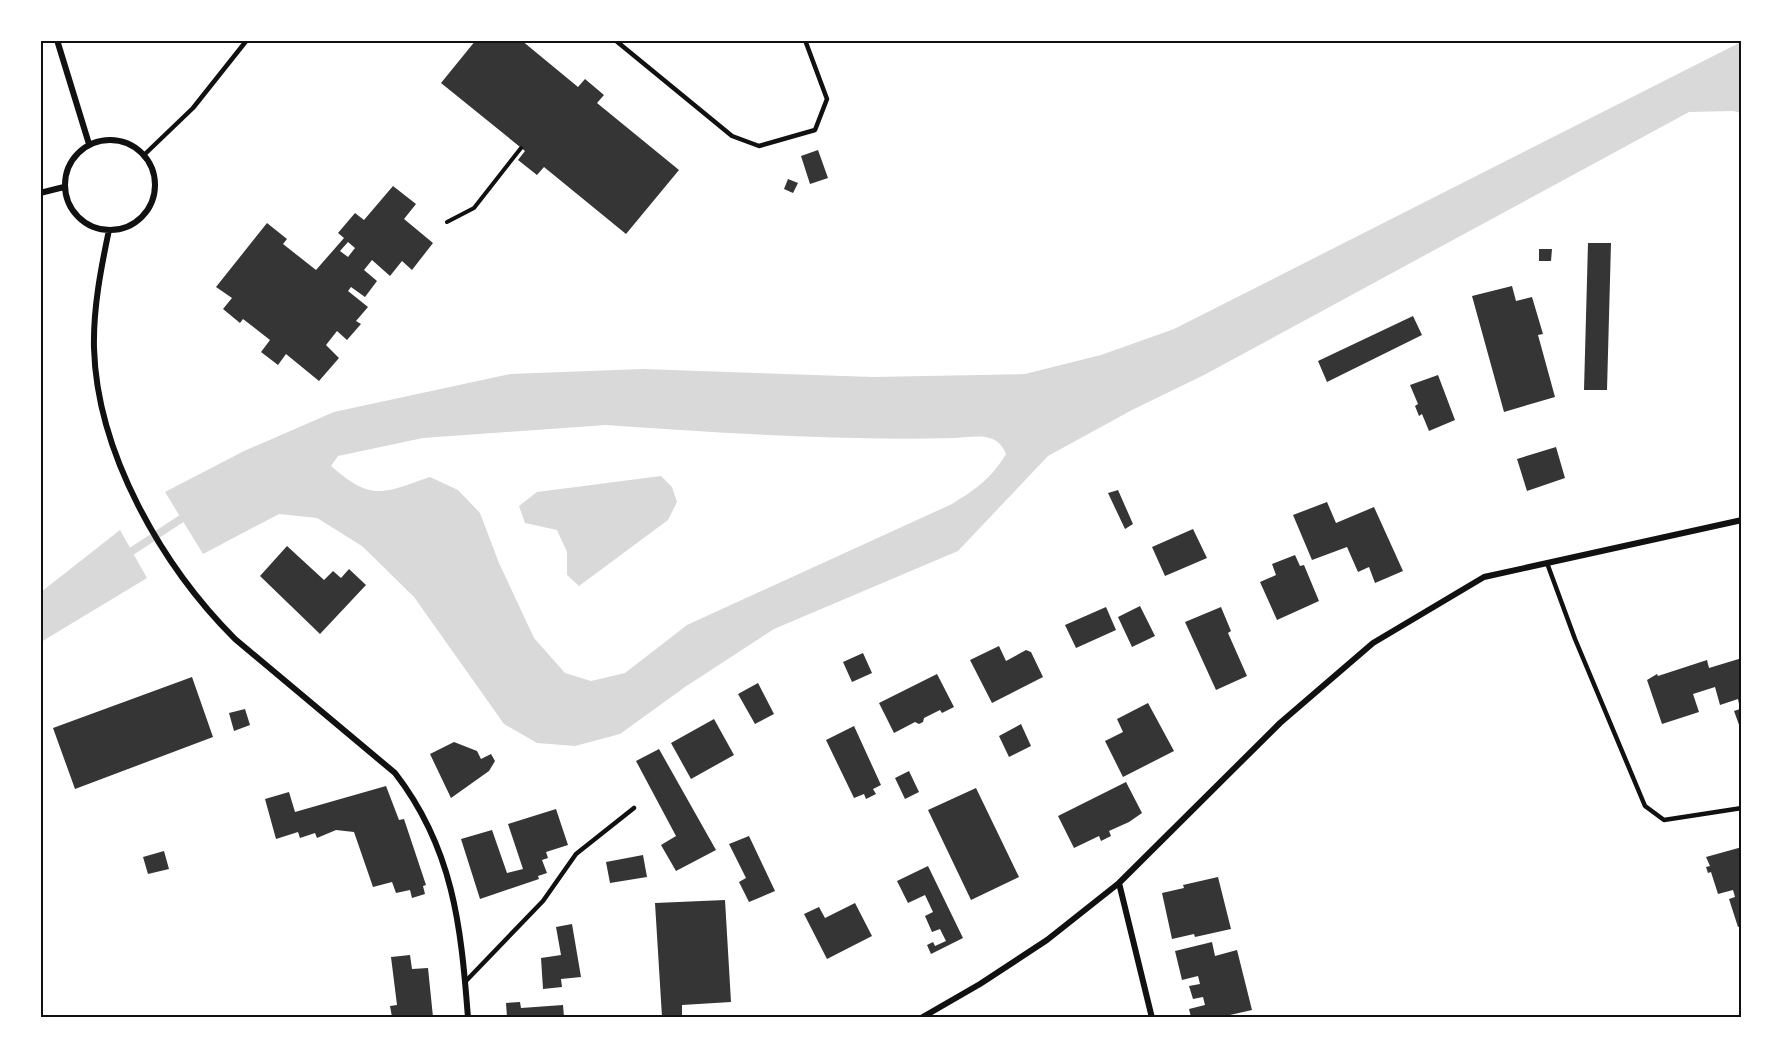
<svg xmlns="http://www.w3.org/2000/svg" width="1782" height="1058" viewBox="0 0 1782 1058" font-family="'Sofia Sans Condensed',sans-serif">
<style>
.water{fill:#d9d9d9;fill-rule:evenodd}
.lines{fill:none;stroke-linecap:round;stroke-linejoin:round}
.stream{stroke:#d9d9d9;stroke-width:8}
.building{fill:#353535;fill-rule:evenodd}
.path{stroke:#111;stroke-width:4}
.service{stroke:#111;stroke-width:4.5}
.minor{stroke:#111;stroke-width:6}
.neatline{fill:none;stroke:#111;stroke-width:2}
</style>
<rect width="100%" height="100%" fill="#fff"/>
<!-- water -->
<path class="water" d="M1741,42V113L1733,111L1689,112L1204,375L1132,410L1048,456L958,551L774,629L685,687L620,734L575,746L537,743L504,724L414,597L362,546L317,518L279,514L203,554L165,492L244,451L334,412L510,374L643,369L873,377L1025,374L1101,355L1174,329ZM606,425C722,433 838,441 955,438C975,437 997,431 1006,454C991,479 976,489 952,504L687,625L625,673L591,681L565,673L534,638L499,563L480,513L458,490L430,477C383,493 372,502 331,466L338,456L423,438Z
M661,476L672,487L677,502L668,520L579,586L567,575V552L557,530L525,523L519,506L537,492Z
M120,530L147,578L41,642V592Z"/>
<g class="lines">
<!-- stream -->
<path class="stream" d="M123,557L190,513"/>
</g>
<!-- building -->
<path class="building" d="M476,40H521L578,87L585,79L604,95L597,103L679,170L626,234L544,167L537,175L518,160L525,151L441,83Z
M818,150L828,178L810,184L801,156Z
M788,179L798,183L793,193L784,189Z
M393,186L416,204L404,219L433,243L412,270L402,261L390,276L372,260L364,270L377,281L365,297L351,287L348,291L368,307L356,321L361,324L347,340L337,331L326,345L339,358L319,381L286,354L278,365L261,352L270,340L243,319L240,323L223,309L232,298L216,287L267,223L287,239L283,244L316,270L344,238L338,233L355,213L364,220ZM348,242L355,248L348,257L340,251Z
M1588,243H1611L1607,390H1584Z
M1539,249H1552L1551,261H1539Z
M1512,286L1516,301L1532,297L1543,334L1538,335L1555,397L1504,412L1472,296Z
M1413,316L1422,335L1327,382L1318,361Z
M1438,375L1455,420L1429,431L1422,414L1419,416L1415,406L1418,404L1410,385Z
M1556,447L1565,478L1527,491L1517,459Z
M1118,490L1133,524L1125,529L1108,493Z
M1327,502L1336,523L1374,507L1403,571L1375,583L1369,567L1358,572L1347,547L1312,560L1293,515Z
M1193,529L1207,558L1165,576L1152,547Z
M287,546L324,580L333,571L341,578L349,569L366,585L320,634L260,576Z
M1295,555L1300,566L1304,565L1319,601L1277,620L1260,582L1276,575L1272,564Z
M1140,606L1155,636L1132,647L1118,617Z
M1106,607L1116,630L1076,648L1065,625Z
M1221,607L1231,631L1228,633L1247,676L1216,690L1185,622Z
M999,646L1006,661L1026,650L1031,652L1043,677L992,703L970,660Z
M863,653L872,673L852,682L843,662Z
M1742,658V733L1734,711L1740,709L1738,699L1720,705L1715,687L1693,694L1699,712L1662,724L1647,680L1657,674L1658,676L1707,660L1709,668Z
M937,674L954,707L942,713L940,710L924,718L923,722L919,724L915,722L894,733L879,703Z
M192,677L213,737L75,789L53,728Z
M758,683L774,714L755,724L738,694Z
M1148,703L1174,751L1123,777L1105,741L1123,732L1117,719Z
M245,709L250,725L234,731L229,713Z
M714,719L734,755L691,779L671,743Z
M1021,724L1031,746L1009,757L999,736Z
M854,726L881,785L873,789L876,794L866,799L864,794L854,798L826,740Z
M454,742L477,751L481,759L491,754L495,761L489,771L451,798L430,754Z
M659,749L716,850L676,871L661,845L676,836L636,761Z
M909,771L919,792L905,799L895,778Z
M1126,782L1142,813L1129,822L1109,831L1111,836L1101,841L1099,836L1074,848L1058,816Z
M386,786L399,820L404,819L426,885L423,886L425,894L412,898L410,890L396,893L392,882L373,887L354,832L336,830L317,838L315,833L300,838L298,832L276,839L265,799L289,792L295,812Z
M976,788L1019,877L971,900L928,810Z
M556,809L568,845L546,852L548,858L542,860L547,873L538,876L539,879L480,899L461,839L492,830L507,873L523,869L508,824Z
M749,836L775,891L749,902L739,882L746,878L729,844Z
M1742,847V926L1738,927L1729,899L1735,897L1733,890L1718,894L1711,872L1708,873L1706,867L1710,866L1706,857Z
M164,851L169,869L148,874L143,857Z
M643,855L647,877L610,883L606,862Z
M928,866L963,938L931,954L927,945L933,942L935,946L946,941L940,929L932,932L925,916L933,912L925,895L908,903L897,881Z
M1218,877L1231,929L1195,937L1194,934L1172,939L1162,893L1184,888L1183,885Z
M725,900L731,1002L682,1005V1017H662L655,903Z
M855,903L872,936L827,959L804,914L819,907L825,918Z
M572,924L581,977L561,979L562,987L543,989L541,958L561,955L556,927Z
M1212,942L1215,956L1237,950L1252,1010L1230,1015V1017H1191L1189,1009L1205,1005L1203,997L1193,999L1189,986L1200,984L1198,976L1182,980L1175,951Z
M410,955L412,969L428,968L433,1017H392L390,1006L397,1005L391,957Z
M520,1002L521,1008L563,1005L564,1017H507L506,1003Z"/>
<g class="lines">
<!-- path -->
<path class="path" d="M447,222L474,208L521,148"/>
<!-- service -->
<path class="service" d="M615,40L732,136L759,146L815,130L827,99L805,40
M144,155L193,108L247,40
M1547,563L1575,639L1645,806L1664,820L1742,808
M465,982L543,901L576,854L634,808"/>
<!-- minor -->
<path class="minor" d="M57,40L89,144
M65 185a45 45 0 1 1 90 0a45 45 0 1 1-90 0Z
M40,193L64,187
M109,230C101,268 93,309 94,348C97,453 162,566 235,639L395,773C453,848 461,925 468,1018
M1119,883L1152,1018
M921,1018L980,984L1047,940L1119,883L1280,723L1373,643L1484,577L1742,520"/>
</g>
<!-- border -->
<rect width="1782" height="1058" fill="none" stroke="#ffffff" stroke-width="84"/>
<rect x="42" y="42" width="1698" height="974" class="neatline"/>
</svg>
